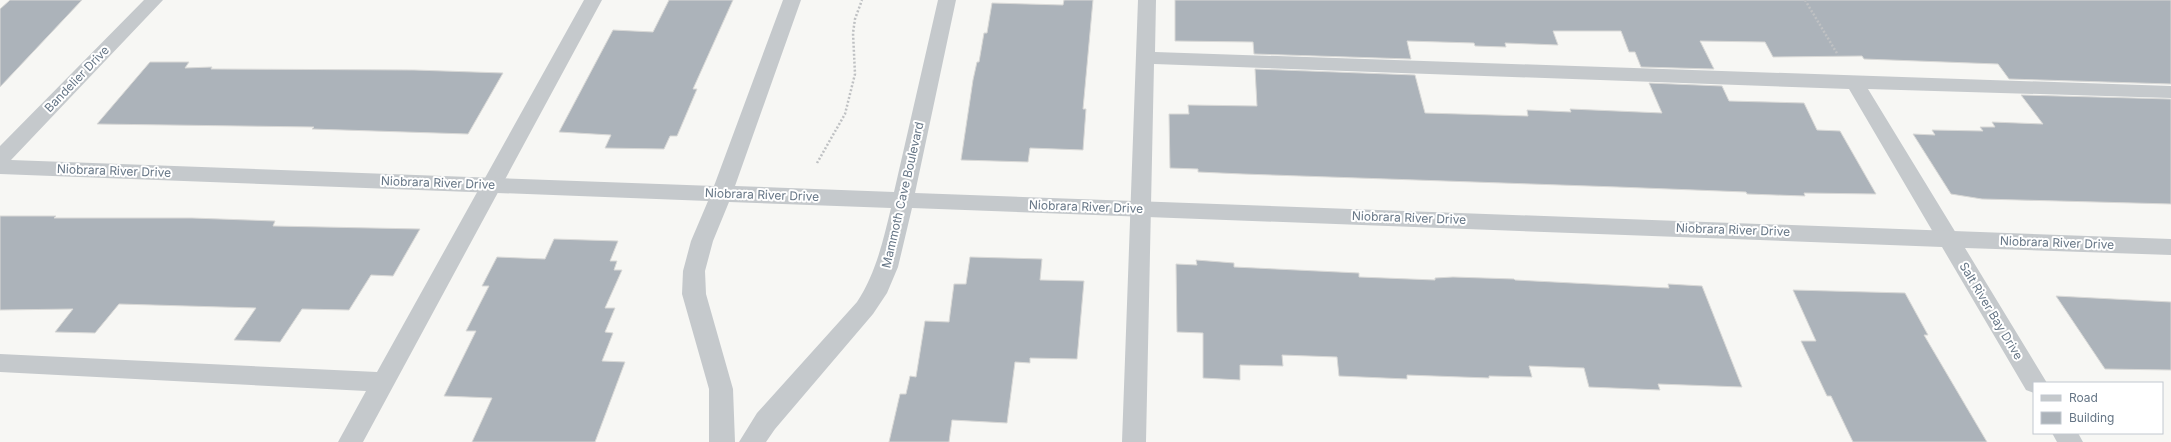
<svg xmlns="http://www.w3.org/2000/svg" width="2171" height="442" viewBox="0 0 2171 442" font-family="Inter,sans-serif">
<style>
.building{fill:#acb3ba;stroke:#d9d9d7}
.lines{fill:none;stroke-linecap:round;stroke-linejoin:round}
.path{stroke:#bfc1c3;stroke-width:2.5;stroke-dasharray:2 2;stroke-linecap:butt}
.lane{fill:#c5c9cc;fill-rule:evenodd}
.street{fill:#c5c9cc;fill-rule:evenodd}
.labels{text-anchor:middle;stroke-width:4;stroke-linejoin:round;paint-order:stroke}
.street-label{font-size:12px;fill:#667686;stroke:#fff}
</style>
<rect width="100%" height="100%" fill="#f7f7f4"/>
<!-- building -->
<path class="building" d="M10,0H82L0,87V9Z
M669,0H733L693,89H697L677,136H670L664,149L605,148L611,135L559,132L613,30L653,32Z
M1064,0H1093L1083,109H1086L1083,150L1030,148L1028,162L961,160L973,80L977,62H979L984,33H987L992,3L1063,5Z
M1175,0H2171V84L2009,79L1998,64L1864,59L1862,56L1773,57L1765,42L1700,41L1714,69L1641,67L1635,52H1629L1621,31H1553L1558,45L1505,43L1506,47L1475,46L1474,43L1407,41L1411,59L1254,54L1253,42L1175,41Z
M150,62H189L185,68L212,67L211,69L414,70L503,73L468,134L312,129L314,127L97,124Z
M1255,69L1415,75L1425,113L1528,116L1527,110L1571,112L1570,109L1662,113L1649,83L1722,86L1729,101L1804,103L1817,130L1840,131L1876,194L1804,193L1805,196L1747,194L1746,192L1618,187L1243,174L1198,172V169L1170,168L1169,114H1189L1188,105L1257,106Z
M2021,95L2171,99V204L1982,199L1951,194L1913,134L1935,135L1932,130L1983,131L1980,127H1995L1992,122L2043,124Z
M0,216H56L54,218H192L275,221L273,226L420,229L393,276L371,275L349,310L302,309L280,342L234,340L256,308L119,304L95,333L55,332L73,309L0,310Z
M554,239L618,241L610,261H617L614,270H622L605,308H615L605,332L613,333L602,361L625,362L595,442H472L492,398L444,396L476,331H466L489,286H482L497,257L545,259Z
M970,257L1042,259L1040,280L1084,281L1077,359L1030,358V363L1015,362L1007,423L952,420L949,442H889L900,394H906L910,376L916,377L925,321L949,322L954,284H966Z
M1196,260L1234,263V267L1359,273V277L1435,280V278L1453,277L1514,279L1515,280L1669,288L1668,284L1702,286L1742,387L1658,384L1660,390L1589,387L1584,368L1529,366L1532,377L1489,376V378L1407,375V379L1339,376L1337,357L1282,355L1283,366L1240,365V380L1203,378V333L1177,332L1176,264L1197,265Z
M1793,290L1905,293L1928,335H1924L1987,442H1853L1831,396H1827L1801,341H1816Z
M2056,296L2171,302V370L2105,369Z"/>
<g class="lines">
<!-- path -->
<path class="path" d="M1805,0L1838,55
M817,163L845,114L855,74L853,33L855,19L862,0"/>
<!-- lane -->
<path class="lane" d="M584,0H602L363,442H338L366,391L0,372V354L377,372Z
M1138,0H1156L1155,52L2171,86V98L1868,89L1959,238L1956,244L1948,246L1940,244L1849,89L1154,64L1146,442H1122Z"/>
<!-- street -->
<path class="street" d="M144,0H163L11,160L714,186L783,0H801L735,186L894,192L938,0H956L915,193L2171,239V255L1965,248L2047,383H2034V393L2026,390L1942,247L912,208L898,267L887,293L873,314L775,429L766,442H739L757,413L857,302C876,273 883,241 891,208L729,202L713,241L705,271L706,294L733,389L735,442H709V389L682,294L683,271L691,241L708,201L0,174V146Z
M2052,433H2078L2083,442H2057Z"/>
</g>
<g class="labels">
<!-- street labels -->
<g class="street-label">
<text transform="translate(77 79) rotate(-46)" y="4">Bandelier Drive</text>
<text transform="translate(114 171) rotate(2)" y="4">Niobrara River Drive</text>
<text transform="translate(438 183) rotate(2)" y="4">Niobrara River Drive</text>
<text transform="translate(762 195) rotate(2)" y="4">Niobrara River Drive</text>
<text transform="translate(903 195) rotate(-77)" y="4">Mammoth Cave Boulevard</text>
<text transform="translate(1086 207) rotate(2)" y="4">Niobrara River Drive</text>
<text transform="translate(1409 218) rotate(2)" y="4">Niobrara River Drive</text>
<text transform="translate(1733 230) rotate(2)" y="4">Niobrara River Drive</text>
<text transform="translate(2057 243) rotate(2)" y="4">Niobrara River Drive</text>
<text transform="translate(1991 311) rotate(59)" y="4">Salt River Bay Drive</text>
</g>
</g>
<!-- legend -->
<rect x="2033" y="382" width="130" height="52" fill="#ffffff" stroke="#c2c8cf"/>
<rect x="2041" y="395" width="20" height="6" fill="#c5c9cc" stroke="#c2c8cf"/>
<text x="2069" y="402" font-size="12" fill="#667686">Road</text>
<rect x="2041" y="412" width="20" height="12" fill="#acb3ba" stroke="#c2c8cf"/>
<text x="2069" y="422" font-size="12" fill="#667686">Building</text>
</svg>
